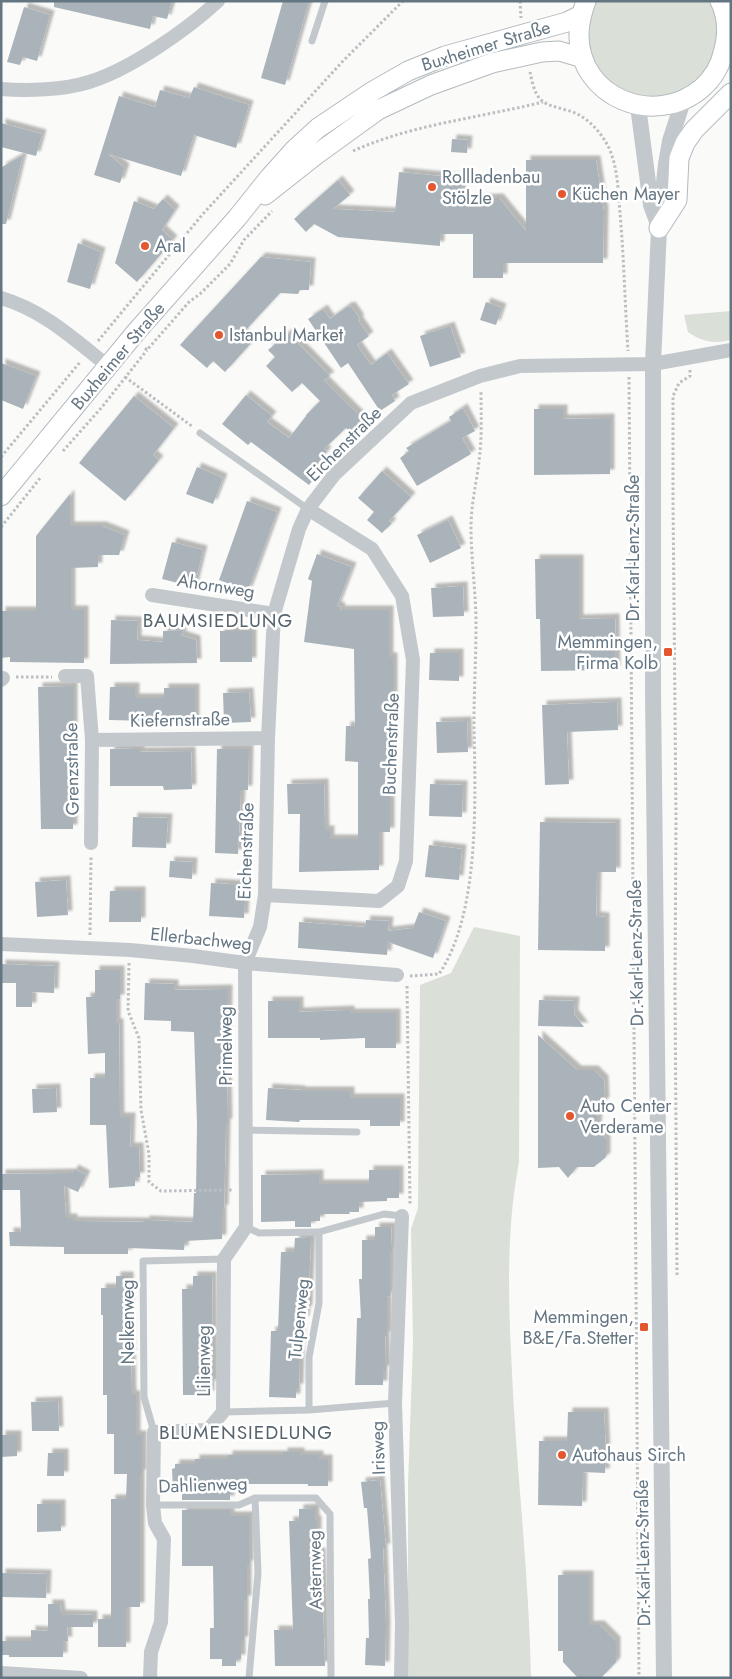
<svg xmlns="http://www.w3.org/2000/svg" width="732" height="1679" viewBox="0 0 732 1679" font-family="Jost,sans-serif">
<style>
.green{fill:#dadfd7}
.building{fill:#aab3b9;filter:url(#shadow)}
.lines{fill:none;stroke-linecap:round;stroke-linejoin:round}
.secondary-casing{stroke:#b3babf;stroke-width:21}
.path{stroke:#bbbfc2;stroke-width:3;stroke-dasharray:2.5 2.5;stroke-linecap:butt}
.service{stroke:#c3c8cc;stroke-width:7}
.minor{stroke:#c3c8cc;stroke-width:14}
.tertiary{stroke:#c3c8cc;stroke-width:16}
.secondary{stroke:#fff;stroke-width:19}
.poi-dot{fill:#e4572e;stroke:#fff;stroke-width:2}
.labels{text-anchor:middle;stroke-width:5;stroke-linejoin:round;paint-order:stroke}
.street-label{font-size:18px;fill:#657683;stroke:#fff}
.poi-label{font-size:18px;fill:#657683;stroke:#fff;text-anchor:start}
.neighbourhood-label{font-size:19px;letter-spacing:1px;fill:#57646e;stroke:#fff}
</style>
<defs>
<filter id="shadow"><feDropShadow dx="4.5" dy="-4.5" stdDeviation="1" flood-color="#0004"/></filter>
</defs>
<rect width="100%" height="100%" fill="#fafaf8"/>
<!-- green -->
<path class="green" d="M596,1H709C712,8 716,16 717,23C723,85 653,122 607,79C598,70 591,58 589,46C587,30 588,16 596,1Z
M731,311V340C712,344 703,342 688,332L684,315Z
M474,927L520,936L519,1162C507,1225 508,1288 511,1352C515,1460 529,1569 531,1678H408V1485L413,1343L411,1229L418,1208L420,985L451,973Z"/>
<!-- building -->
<path class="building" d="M54,1H172L167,19L153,16L150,29L54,7Z
M283,1H309L285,85L261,78Z
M24,7L50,15L37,61L23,57L20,65L7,62Z
M194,87L249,105L236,148L194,135L181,176L108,154L125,168L120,183L94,175L119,96L155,107L160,90L189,98Z
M1,123L42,134L36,156L1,147Z
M452,139L468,140L467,153L451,152Z
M23,155L6,224H1L2,167Z
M526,160H596L604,212L603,263H503V278H473V234H440V246L338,237L314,224L306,232L294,219L338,180L350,195L333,209L395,212L399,172L461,178L462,199L499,198L526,231Z
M163,199L175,210L162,230L173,240L137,282L115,263L134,201L154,209Z
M78,243L101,252L90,289L67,282Z
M261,257L311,262L309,290H300L298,294L280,293L243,333L252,342L225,372L213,361L207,368L180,345Z
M486,302L502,308L496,325L480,320Z
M348,306L349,307L351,306L360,319L358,320L369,336L357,345L371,365L387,353L409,384L392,395L395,401L380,411L348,363L341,368L308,319L323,309L330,319Z
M450,326L461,357L430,367L420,336Z
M288,333L330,376L324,380L363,419L350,432L346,428L324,449L327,451L315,467L320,471L309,485L251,442L248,445L222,424L246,395L272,416L267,422L289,438L306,416V415L320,401L302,383L292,392L266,366L275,357L268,350Z
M1,363L36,376L23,409L1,400Z
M134,396L174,428L153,455L159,460L125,501L79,463Z
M463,408L475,431L462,438L471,454L417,486L400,458L409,451L406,448L451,421L449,417Z
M534,409H563V419L610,418V474L534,475Z
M197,467L223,478L213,504L186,494Z
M382,471L411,497L389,521L392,523L382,533L367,520L374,512L358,498Z
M70,494V526H102L125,535L119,555H98V567L71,568V610H84V663L10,662V657L1,658V611H36V536Z
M247,501L277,512L248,591L219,580Z
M448,520L461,548L430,563L417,535Z
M172,542L203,550L194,587L162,579Z
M317,554L352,567L337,606L341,607L340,610H389V657H393V704L392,762H390V832H379V870L299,872L300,814H288L287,784L324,783L325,830H330V839H358V762L345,761L346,726H355L354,649L304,642L312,581L308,579Z
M535,559H579V619L615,618L616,670L541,671L540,619H536Z
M463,586L464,616L433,617L431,588Z
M111,620L138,621L137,640L163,642V631L183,630L181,635L196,640L197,663L110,664Z
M220,631H252V662H220Z
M430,653H459V681L429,680Z
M73,686V829H41L38,687Z
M110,687H135V698H164V688H195V722L109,720Z
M249,692L251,722L224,723L223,693Z
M617,702L618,730L567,732L569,784L545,785L542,705Z
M467,721L468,752L437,753L436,722Z
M140,748V752L191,751L192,789L164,790L163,786H110V749Z
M217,749H249L248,790H241L238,854L215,853Z
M430,784L463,785L462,817L429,816Z
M133,817L168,818L166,848L132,847Z
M540,822L616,823V872H597L596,916L605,917V951L538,950Z
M429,845L462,849L459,880L425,877Z
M170,861L193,862L192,879L169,877Z
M66,880L68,915L37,917L35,882Z
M211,883L246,885L244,918L209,916Z
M110,891H141V922H109Z
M419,912L446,921L433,958L388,942L387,955L298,948L299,922L365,927L366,920L389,921L388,931L413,928Z
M1,964L55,966L54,993L32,992V1007H16V983H1Z
M95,970H120V999H116V1023H119L120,1117H131L130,1147H139L140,1177H135V1186L109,1188L106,1125H90V1078H105V1053L88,1054L86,997H95Z
M145,983L174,984V990L228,989L227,1075L228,1123H226L224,1209H222V1239L185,1241L184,1250L128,1248V1254H64V1247L10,1246L9,1232H21L20,1190H1V1174L72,1173L74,1169L86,1175L78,1192L64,1186L66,1218H73V1221L145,1222V1220L193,1222L194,1193H196L197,1124L194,1032L171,1031V1021L144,1020Z
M539,1000L575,1001L574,1014L584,1027L538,1026Z
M268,1001H299V1012L350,1010V1013H396V1048H365V1038L320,1040V1038H268Z
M538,1035L577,1070H594L604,1080L605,1101L594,1112L598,1117L597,1129L606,1139V1157L594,1167H577L568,1178L559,1167L538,1168Z
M56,1088L57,1112L33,1113L32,1089Z
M268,1088L301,1090V1091H350V1098H400V1126H370V1120H300L299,1122L266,1120Z
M369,1170H399V1198H387V1201L359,1202V1212H349L350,1214H320V1221H311V1227H295V1221L261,1222V1175L319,1174V1184H369Z
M375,1227H391L392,1252H390V1296L387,1297V1336H385L386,1370H383V1385H355L357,1318H361L359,1279H362V1240H375Z
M311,1237L308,1310H306L305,1320H301L299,1388H296V1398L269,1397L271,1331H278L281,1252H294L295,1238Z
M116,1276H129L132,1395H136V1435H142V1474H140V1607H126V1647H98V1619H111V1499H126L127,1474H114V1434H107V1395H103V1315H101V1288H116Z
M193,1276H212L213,1385L210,1384V1395H183L182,1289H193Z
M58,1401L59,1431H32L31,1402Z
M568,1412H604L606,1454L605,1473L583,1472L582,1506L538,1505L539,1441H567Z
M1,1435H17V1456L1,1457Z
M283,1452H300V1455H319V1459H328V1486H308V1484H230V1500H182V1493H175V1489H173L172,1469L175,1468V1464H195V1459H228V1455H283Z
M48,1453H64V1476H47Z
M380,1480L386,1548H383L386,1625L385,1666L365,1665L366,1638H369L368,1599H370L368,1559L371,1558L367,1508H364L361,1482Z
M37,1504H61V1531L37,1532Z
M315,1508V1520H317V1552H321L325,1666H275L274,1630H293L289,1521H299V1509Z
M182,1510H230V1516H249V1565H247V1600H244V1641H241V1659H236V1666H222V1659H210V1628H214L213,1566H182Z
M1,1573L47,1574L46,1598L1,1597Z
M558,1575H589V1625H600L616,1641V1662L602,1677H577L563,1662V1651H558Z
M48,1604H60L61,1614L93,1615V1627H67L68,1641H63V1657H9V1655H1V1641H31V1630L48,1631Z"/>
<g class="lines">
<!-- secondary casing -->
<g class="secondary-casing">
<path id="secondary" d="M586,1C582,12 579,23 579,35C579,98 655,128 702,88C712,79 720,67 723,53C728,36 728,17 720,1
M265,195L317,154L378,110L431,85L492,63L542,52L559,51L583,58
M659,228L677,200L679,158L685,143L694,130L731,93
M1,496L136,332L237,218L269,178L294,150L318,128L373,91L408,71L445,56L567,22L581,15"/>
</g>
<!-- path -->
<path class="path" d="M520,1L521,18
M530,72C532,81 534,93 541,100C548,106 557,107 566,110C584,114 599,129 608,146C618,166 618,191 620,213C624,259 625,305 628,351
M353,151C413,124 479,118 543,102
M98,341L202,215L343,61L403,1
M145,348L147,350L189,302L200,294L230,264L244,240L272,211
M125,377L193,427
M629,377L639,1678
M63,451L102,407L147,350
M1,457L81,361
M1,527L41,477
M16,677H52
M90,935L91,856
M129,963L128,1011L139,1038L141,1110L149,1154V1182L161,1191L233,1190
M410,976L439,974C481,912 475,796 474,723C474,690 476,658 476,625C476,592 471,560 471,527C471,502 478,477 480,452C482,432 481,412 481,391
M407,986L410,1204
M677,1275L675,987L676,817L673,498V396L679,383L690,376V370"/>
<!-- service -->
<path class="service" d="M312,41L325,1
M200,433L308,509
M245,1130L357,1132
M246,1227L259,1233L319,1232L384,1214L402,1216
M319,1232V1303L309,1357V1410L395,1403
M223,1412L309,1410
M154,1432L144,1397L143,1261L224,1259
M255,1498H316L330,1514L331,1678
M153,1505H239L255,1498L258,1573L249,1678"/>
<!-- minor -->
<path class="minor" d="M1,89C27,91 64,90 89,82C129,70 187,30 218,1
M1,298C43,310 75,340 109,367
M152,595L274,614
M65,676H87L92,740L91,843
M1,680L3,678
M92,740L268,738
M265,895L379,901L398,886L406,861L413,660L402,596L372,549L308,509
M1,944L130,950L193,956L245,963L397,975
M1,1673L81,1678
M150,1678L151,1652L161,1622L164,1539L155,1523L153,1505L154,1432L208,1430L223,1412L224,1259L246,1227L245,963L260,927L265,895L268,738L274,614L299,529L308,509L334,475L411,403L480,376L520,366L653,364L731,350
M401,1678L402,1624L395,1403L402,1216"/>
<!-- tertiary -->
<path class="tertiary" d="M638,106L651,205L658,224
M664,1678L653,691V364L659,228L666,164L670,141L683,101"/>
<!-- secondary -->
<use href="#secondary" class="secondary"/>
</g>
<!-- markers -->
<g class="poi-dot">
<circle cx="432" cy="187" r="5"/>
<circle cx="562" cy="194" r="5"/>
<circle cx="145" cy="246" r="5"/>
<circle cx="219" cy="335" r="5"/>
<rect x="663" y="647" width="10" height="10" rx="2.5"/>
<circle cx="570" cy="1116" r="5"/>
<rect x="639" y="1322" width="10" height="10" rx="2.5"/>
<circle cx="562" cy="1455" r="5"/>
</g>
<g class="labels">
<!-- street labels -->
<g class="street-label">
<text transform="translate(486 46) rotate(-17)" y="6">Buxheimer Straße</text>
<text transform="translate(118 356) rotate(-50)" y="6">Buxheimer Straße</text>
<text transform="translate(344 444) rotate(-45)" y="6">Eichenstraße</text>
<text transform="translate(633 548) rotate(-90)" y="6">Dr.-Karl-Lenz-Straße</text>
<text transform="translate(216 586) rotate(9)" y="6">Ahornweg</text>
<text transform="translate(180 720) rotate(-1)" y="6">Kiefernstraße</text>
<text transform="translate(391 744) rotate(-88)" y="6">Buchenstraße</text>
<text transform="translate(72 769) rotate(-91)" y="6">Grenzstraße</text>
<text transform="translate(246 851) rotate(-88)" y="6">Eichenstraße</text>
<text transform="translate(201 939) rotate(6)" y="6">Ellerbachweg</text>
<text transform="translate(636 953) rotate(-91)" y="6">Dr.-Karl-Lenz-Straße</text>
<text transform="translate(226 1046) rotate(-90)" y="6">Primelweg</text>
<text transform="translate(299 1319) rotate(-84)" y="6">Tulpenweg</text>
<text transform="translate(128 1322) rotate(-90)" y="6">Nelkenweg</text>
<text transform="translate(204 1361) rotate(-90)" y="6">Lilienweg</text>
<text transform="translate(378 1448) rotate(-92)" y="6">Irisweg</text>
<text transform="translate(203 1485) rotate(-2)" y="6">Dahlienweg</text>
<text transform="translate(643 1553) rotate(-91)" y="6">Dr.-Karl-Lenz-Straße</text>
<text transform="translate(315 1570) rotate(-91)" y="6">Asternweg</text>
</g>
<!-- poi labels -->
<g class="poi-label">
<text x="442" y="183">Rollladenbau<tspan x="442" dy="21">Stölzle</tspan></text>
<text x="572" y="200">Küchen Mayer</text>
<text x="155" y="252">Aral</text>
<text x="229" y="341">Istanbul Market</text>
<text x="658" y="648" text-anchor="end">Memmingen,<tspan x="658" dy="21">Firma Kolb</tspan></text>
<text x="580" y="1112">Auto Center<tspan x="580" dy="21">Verderame</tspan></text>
<text x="634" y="1323" text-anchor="end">Memmingen,<tspan x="634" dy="21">B&amp;E/Fa.Stetter</tspan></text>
<text x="572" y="1461">Autohaus Sirch</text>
</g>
<!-- neighbourhood labels -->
<g class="neighbourhood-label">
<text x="218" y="627">BAUMSIEDLUNG</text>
<text x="246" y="1439">BLUMENSIEDLUNG</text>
</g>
</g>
<!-- border -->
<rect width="732" height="1679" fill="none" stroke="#657683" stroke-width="5"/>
</svg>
